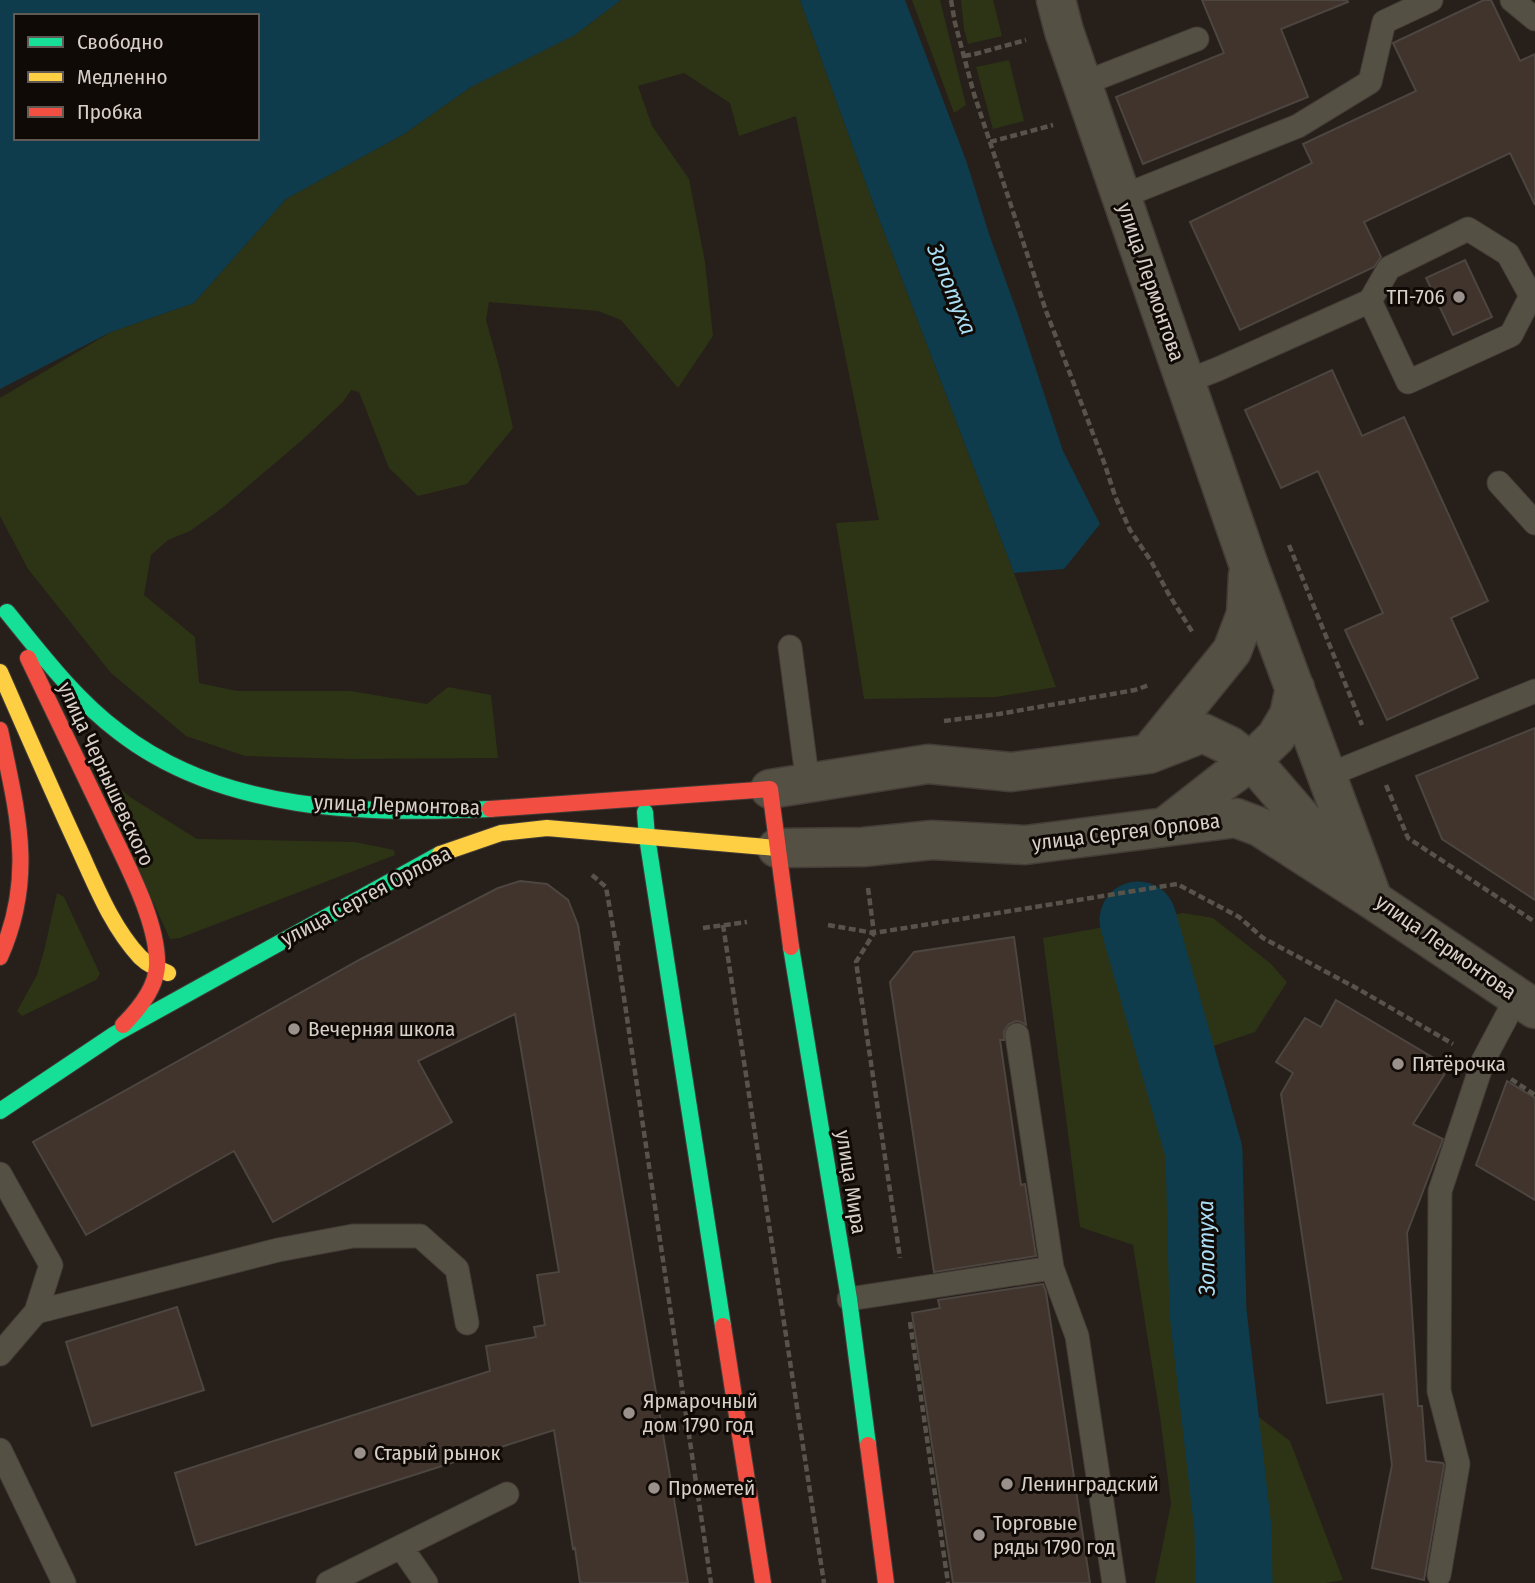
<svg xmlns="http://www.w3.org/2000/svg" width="1535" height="1583" viewBox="0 0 1535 1583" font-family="'Fira Sans Condensed',sans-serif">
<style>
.green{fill:#2d3415}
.water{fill:#0e3c4c;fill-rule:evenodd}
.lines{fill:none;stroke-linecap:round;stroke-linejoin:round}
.river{stroke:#0e3c4c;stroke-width:77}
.building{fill:#41342d;stroke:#4c4540;stroke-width:2}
.lane-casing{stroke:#433c37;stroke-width:25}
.street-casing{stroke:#433c37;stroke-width:41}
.fast-casing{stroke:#433c37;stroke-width:18}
.slow-casing{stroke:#433c37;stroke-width:18}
.jam-casing{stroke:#433c37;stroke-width:18}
.path{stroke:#58534a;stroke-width:4.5;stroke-dasharray:7 3.5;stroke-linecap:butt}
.lane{stroke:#555044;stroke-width:23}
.street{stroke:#555044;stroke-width:38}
.fast{stroke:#16e098;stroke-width:16}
.slow{stroke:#ffcf43;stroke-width:16}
.jam{stroke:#f24e42;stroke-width:16}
.poi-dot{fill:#9b918c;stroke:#100a06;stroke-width:2.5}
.labels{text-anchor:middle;stroke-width:6;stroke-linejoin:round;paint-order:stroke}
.street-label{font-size:21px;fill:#d9cfc9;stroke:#100a06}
.poi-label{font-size:21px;fill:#d9cfc9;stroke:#100a06;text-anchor:start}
.water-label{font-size:23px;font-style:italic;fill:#aadef5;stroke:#100a06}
</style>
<rect width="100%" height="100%" fill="#271f1a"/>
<!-- green -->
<path class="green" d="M621,0H800L876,211L1014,573L1056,687L996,697L864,699L836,523L879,520L796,116L739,136L730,103L684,73L638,86L652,126L689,179L705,262L713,336L678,388L621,320L598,311L489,302L486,320L500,370L513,428L467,484L418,496L389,468L359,392L351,390L343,402L301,441L221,509L190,531L168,540L151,555L144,595L195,637L199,683L237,691H351L427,704L448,687L491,695L498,758L349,759L245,756L186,736L111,673L28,569L0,516V398L111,332L194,303L286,199L404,134L471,87L575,35Z
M912,0H940L966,105L954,113Z
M961,0H993L1002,36L968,44L964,29Z
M1009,60L1024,121L993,129L976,67Z
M88,760L130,797L197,839L355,842L394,850L395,855L180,938L170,939Z
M57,893L64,897L100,974L96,980L22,1016L17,1011L37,975L44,951Z
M1183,913L1213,918L1270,963L1287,982L1255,1032L1213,1046V1113L1227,1201L1251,1411L1290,1441L1343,1580L1326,1583H1155L1171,1504L1160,1416L1133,1245L1080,1227L1043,938Z"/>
<!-- water -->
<path class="water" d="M0,0H621L575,35L471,87L404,134L286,199L194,303L111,332L0,389ZM16,16H257V138H16Z
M800,0H905L967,163L989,234L1017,312L1063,451L1100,524L1064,569L1014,573L876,211Z"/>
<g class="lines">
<!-- river -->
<path class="river" d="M1138,920L1204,1152L1208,1312L1233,1529L1234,1583"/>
</g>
<!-- building -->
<path class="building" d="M1202,0H1347L1348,2L1281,29L1308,97L1143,164L1116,97L1224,53Z
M1484,0H1491L1520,61L1535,54V205L1510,153L1364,222L1381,257L1374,267L1240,330L1190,222L1312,163L1303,144L1416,91L1393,43Z
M1465,260L1492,317L1453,335L1426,278Z
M1332,370L1362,436L1404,417L1488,601L1451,618L1478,678L1387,720L1345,630L1383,613L1318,471L1281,488L1245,410Z
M1535,728V900L1442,839L1416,776Z
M520,881L547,884L568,900L578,925L594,1024L688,1583H580L575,1548L573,1549L554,1430L196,1545L175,1473L490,1371L486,1346L536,1337L534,1327L545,1325L537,1275L559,1272L515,1014L418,1061L452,1122L273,1222L234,1151L86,1235L33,1142L361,959L498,888Z
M1014,937L1026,1025L1021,1022L1016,1021L1009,1024L1004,1031V1040H1000L1021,1185L1025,1184L1036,1256L934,1272L890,982L914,952Z
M1336,1000L1449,1067L1413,1124L1443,1139L1407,1233L1418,1406H1422L1426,1461L1443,1463L1444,1465L1424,1580L1372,1568L1392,1465L1383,1394L1327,1403L1281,1094L1293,1073L1276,1062L1305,1018L1321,1027Z
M1507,1081L1535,1098V1200L1476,1165Z
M1043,1284L1046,1292L1090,1583H953L912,1313L940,1308L938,1300Z
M177,1307L204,1390L92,1426L66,1342Z"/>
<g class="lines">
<!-- lane casing -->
<g class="lane-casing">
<path id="lane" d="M1512,0L1535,19
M1082,84L1197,39
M1121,197L1298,126L1370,82L1384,22L1431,0
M1370,301L1408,382L1511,335L1531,296
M1185,382L1218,369L1370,301L1389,268L1468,229L1508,254L1531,296L1535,293
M1499,483L1535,523
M790,647L808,784
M1326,776L1535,691
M1017,1035L1052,1268L1077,1336L1114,1583
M0,1174L51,1265L36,1312L0,1354
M849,1299L1052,1268
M36,1312L278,1250L353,1236H420L457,1269L467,1323
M0,1450L64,1583
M401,1547L426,1583
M1439,1575L1458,1464L1439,1391L1440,1191L1483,1061L1517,997
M328,1583L507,1494"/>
</g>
<!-- street casing -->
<g class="street-casing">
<path id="street" d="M1056,0L1064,31L1248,563L1373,900
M1150,752L1232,651L1246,614L1248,575
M770,789L928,764L1011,772L1149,754L1203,733L1230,746L1260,770L1343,866
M1165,827L1225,780L1250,762L1276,737L1289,715L1295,688
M777,848L863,847L932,840L1025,845L1236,818L1260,827L1373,900L1535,1009"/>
</g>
<!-- fast casing -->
<g class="fast-casing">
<path id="fast" d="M7,612C41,654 75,699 119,732C222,812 366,815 490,809
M645,812L647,837L723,1326
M791,947L849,1299L868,1445
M0,1111L115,1034L440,854"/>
</g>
<!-- slow casing -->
<g class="slow-casing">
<path id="slow" d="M0,672C26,731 52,791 79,849C96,886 112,927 140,957C148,965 158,969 168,973
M440,854L501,833L547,828L777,848"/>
</g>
<!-- jam casing -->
<g class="jam-casing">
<path id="jam" d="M28,658C53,709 77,761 102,812C121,854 159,920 157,966C156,989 138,1010 123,1025
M0,730C17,812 36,876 0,957
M490,809L770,789L791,947
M723,1326L763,1583
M868,1445L886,1583"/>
</g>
<!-- path -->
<path class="path" d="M951,0L955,23L974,94L1046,311L1105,465L1115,496L1130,530L1151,561L1168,593L1193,633
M964,56L975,54L1026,40
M990,142L1053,125
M1289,545L1362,725
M944,721L999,714L1135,690L1149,685
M1386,785L1408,838L1535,922
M592,875L606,887L616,944L622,943
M868,888L874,933L856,962L900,1258
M723,925L824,1583
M828,925L874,933L1177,884L1239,917L1263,938L1360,990L1453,1044
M703,928L747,922
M616,944L711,1583
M1511,1079L1535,1095
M910,1322L948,1583
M662,1430L688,1427"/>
<!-- lane -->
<use href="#lane" class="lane"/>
<!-- street -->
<use href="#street" class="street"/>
<!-- fast -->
<use href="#fast" class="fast"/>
<!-- slow -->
<use href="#slow" class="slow"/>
<!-- jam -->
<use href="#jam" class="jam"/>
</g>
<!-- markers -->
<g class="poi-dot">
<circle cx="1459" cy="297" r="7"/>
<circle cx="294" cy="1029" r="7"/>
<circle cx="1398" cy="1064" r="7"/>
<circle cx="629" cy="1413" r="7"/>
<circle cx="360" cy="1453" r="7"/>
<circle cx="1007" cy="1484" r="7"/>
<circle cx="654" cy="1488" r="7"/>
<circle cx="979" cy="1535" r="7"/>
</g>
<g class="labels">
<!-- street labels -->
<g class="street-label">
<text transform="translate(1151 282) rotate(71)" y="7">улица Лермонтова</text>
<text transform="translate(106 774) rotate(65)" y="7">улица Чернышевского</text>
<text transform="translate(397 805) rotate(2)" y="7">улица Лермонтова</text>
<text transform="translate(1126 832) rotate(-7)" y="7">улица Сергея Орлова</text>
<text transform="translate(366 896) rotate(-28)" y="7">улица Сергея Орлова</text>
<text transform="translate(1446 947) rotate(35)" y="7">улица Лермонтова</text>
<text transform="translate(851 1182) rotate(81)" y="7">улица Мира</text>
</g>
<!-- poi labels -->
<g class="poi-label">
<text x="1445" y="304" text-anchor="end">ТП-706</text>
<text x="308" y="1036">Вечерняя школа</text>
<text x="1412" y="1071">Пятёрочка</text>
<text x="643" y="1408">Ярмарочный<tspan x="643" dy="24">дом 1790 год</tspan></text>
<text x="374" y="1460">Старый рынок</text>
<text x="1021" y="1491">Ленинградский</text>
<text x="668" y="1495">Прометей</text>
<text x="993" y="1530">Торговые<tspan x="993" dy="24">ряды 1790 год</tspan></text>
</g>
<!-- water labels -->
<g class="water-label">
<text transform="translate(952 289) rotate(68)" y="8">Золотуха</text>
<text transform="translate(1206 1248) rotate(-91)" y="8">Золотуха</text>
</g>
</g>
<!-- legend -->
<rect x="14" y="14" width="245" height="126" fill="#100a06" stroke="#605954" stroke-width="2"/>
<rect x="28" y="37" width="35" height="10" fill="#16e098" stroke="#605954" stroke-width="2"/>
<text x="77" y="49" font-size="21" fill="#d9cfc9">Свободно</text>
<rect x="28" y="72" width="35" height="10" fill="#ffcf43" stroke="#605954" stroke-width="2"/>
<text x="77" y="84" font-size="21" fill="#d9cfc9">Медленно</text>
<rect x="28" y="107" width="35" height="10" fill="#f24e42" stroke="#605954" stroke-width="2"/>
<text x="77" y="119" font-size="21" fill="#d9cfc9">Пробка</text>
</svg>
